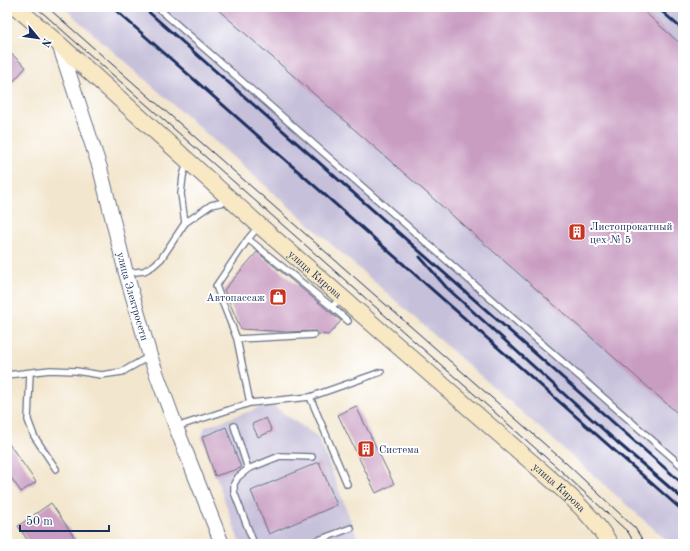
<svg xmlns="http://www.w3.org/2000/svg" width="690" height="551" viewBox="0 0 690 551" font-family="'Old Standard TT',serif">
<style>
.industrial{fill:#c6c0da}
.building{fill:#c99dc2}
.lines{fill:none;stroke-linecap:round;stroke-linejoin:round}
.service-casing{stroke:#676f85;stroke-width:8}
.tertiary-casing{stroke:#676f85;stroke-width:16}
.secondary-casing{stroke:#676f85;stroke-width:18}
.service{stroke:#fff;stroke-width:5.5}
.tertiary{stroke:#fff;stroke-width:14}
.secondary{stroke:#f8e8c3;stroke-width:16}
.tram{stroke:#1b2f5e;stroke-width:1}
.rail{stroke:#1b2f5e;stroke-width:3}
.labels{text-anchor:middle;stroke-width:4;stroke-linejoin:round;paint-order:stroke}
.poi-label{font-size:11px;fill:#1b2f5e;stroke:#fff;text-anchor:start}
.street-label{font-size:11px;fill:#1b2f5e;stroke:#fff}
</style>
<rect width="100%" height="100%" fill="#fff"/>
<filter id="ink" filterUnits="userSpaceOnUse"><feTurbulence type="fractalNoise" baseFrequency=".025" numOctaves="2"/><feDisplacementMap in="SourceGraphic" scale="8" xChannelSelector="R" yChannelSelector="G"/><feConvolveMatrix kernelMatrix="1 2 1 2 8 2 1 2 1" color-interpolation-filters="sRGB"/></filter>
<filter id="wash" filterUnits="userSpaceOnUse"><feTurbulence type="fractalNoise" baseFrequency=".012" numOctaves="4" result="noise"/><feDisplacementMap in="SourceGraphic" scale="16" xChannelSelector="R" yChannelSelector="G"/><feGaussianBlur stdDeviation="0.9" result="paint"/><feColorMatrix in="noise" values="0 0 0 0 0 0 0 0 0 0 0 0 0 0 0 0 0 1.4 0 .05"/><feComposite in="paint" operator="in"/></filter>
<g filter="url(#wash)">
<rect width="100%" height="100%" fill="#f3e6ce"/>
<!-- industrial -->
<path class="industrial" d="M63,7H683V544H671Z
M270,404L318,437L360,544H240L202,437L205,427Z"/>
<g id="blocks">
<!-- building -->
<path class="building" d="M215,7H639L683,46V418Z
M7,50L26,67L7,89Z
M257,252L341,321L328,335L318,334L316,331H314L287,332L241,329L224,290Z
M356,406L394,484L376,493L338,415Z
M266,418L272,431L258,437L252,424Z
M226,427L241,468L215,476L202,437Z
M7,441L36,482L21,492L7,472Z
M319,462L337,505L269,534L251,491Z
M51,503L79,544H30L18,526Z"/>
</g>
</g>
<g filter="url(#ink)">
<use href="#blocks" fill-opacity="0" stroke="#676f85" stroke-width="1"/>
<g class="lines">
<!-- service casing -->
<g class="service-casing">
<path id="service" d="M157,7L683,467
M678,7L683,11
M185,223L181,194L183,176L187,163
M258,227L248,239L332,307L341,297
M248,239L216,286L237,339L314,335
M126,273L144,271L153,266L161,259L185,223L211,205L229,201
M332,307L348,321
M237,339L250,403
M30,373L28,420L34,436L56,469
M7,375L50,370L76,371L101,375L122,372L150,356
M310,397L347,484
M234,426L248,469
M176,427L250,403L310,397L381,372
M254,544L234,492V484L238,477L248,469L280,456L312,457
M308,544L351,528"/>
</g>
<!-- tertiary casing -->
<g class="tertiary-casing">
<g id="tertiary">
<path id="s1" d="M59,44L100,168L126,273L150,356L176,427L222,544"/>
</g>
</g>
<!-- secondary casing -->
<g class="secondary-casing">
<g id="secondary">
<path id="s2" d="M16,7L59,44L260,226L560,487C579,504 597,522 610,544"/>
</g>
</g>
<!-- service -->
<use href="#service" class="service"/>
<!-- tertiary -->
<use href="#tertiary" class="tertiary"/>
<!-- secondary -->
<use href="#secondary" class="secondary"/>
<!-- tram -->
<path class="tram" d="M36,7L560,470L628,532L635,544
M47,7L566,463L635,528L645,544"/>
<!-- rail -->
<path class="rail" d="M112,7L683,511
M143,7L683,484
M657,7L683,30
M420,257L446,287L617,442L683,499"/>
</g>
</g>
<!-- icons -->
<defs>
<g id="building-square" transform="scale(0.9)"><rect x="-9" y="-9" width="18" height="18" rx="4" fill="#c8321e" stroke="#fff"/><path d="M-4-6H4V6H1V3H-1V6H-4ZM-2.5-4.3h1.7v1.8h-1.7ZM.8-4.3h1.7v1.8H.8ZM-2.5-1h1.7V.8h-1.7ZM.8-1h1.7V.8H.8Z" fill="#fff"/></g>
<g id="shop-square" transform="scale(0.9)"><rect x="-9" y="-9" width="18" height="18" rx="4" fill="#c8321e" stroke="#fff"/><path d="M-5-2.5h2.3a2.7 3.5 0 0 1 5.4 0H5L5.5 6h-11ZM-1.5-2.5h3a1.5 2.3 0 0 0-3 0Z" fill="#fff"/></g>
</defs>
<g fill-rule="evenodd">
<use href="#building-square" x="577" y="232"/>
<use href="#shop-square" x="278" y="297"/>
<use href="#building-square" x="366" y="449"/>
</g>
<g class="labels">
<!-- poi labels -->
<g class="poi-label">
<text x="590" y="230">Листопрокатный<tspan x="590" dy="13">цех № 5</tspan></text>
<text x="265" y="301" text-anchor="end">Автопассаж</text>
<text x="379" y="453">Система</text>
</g>
<!-- street labels -->
<g class="street-label">
<text dy="4" stroke="none"><textPath href="#s2" startOffset="401">улица Кирова</textPath></text>
<text dy="4" stroke="none"><textPath href="#s1" startOffset="263">улица Электросети</textPath></text>
<text dy="4" stroke="none"><textPath href="#s2" startOffset="725">улица Кирова</textPath></text>
</g>
</g>
<!-- margin -->
<rect width="690" height="551" fill="none" stroke="#fff" stroke-width="24"/>
<!-- north arrow -->
<g transform="translate(38 38) rotate(119)" stroke="#ffffff" stroke-width="3" paint-order="stroke">
<path d="M0-3L7 15L0 10L-7 15Z" fill="#1b2f5e"/>
<text y="-6" font-size="11" font-weight="bold" text-anchor="middle" fill="#1b2f5e">N</text>
</g>
<!-- scale -->
<path d="M20 525v6h89v-6" fill="none" stroke="#1b2f5e" stroke-width="2"/>
<text x="26" y="525" font-size="12" fill="#1b2f5e" stroke="#ffffff" stroke-width="3" paint-order="stroke">50 m</text>
</svg>
